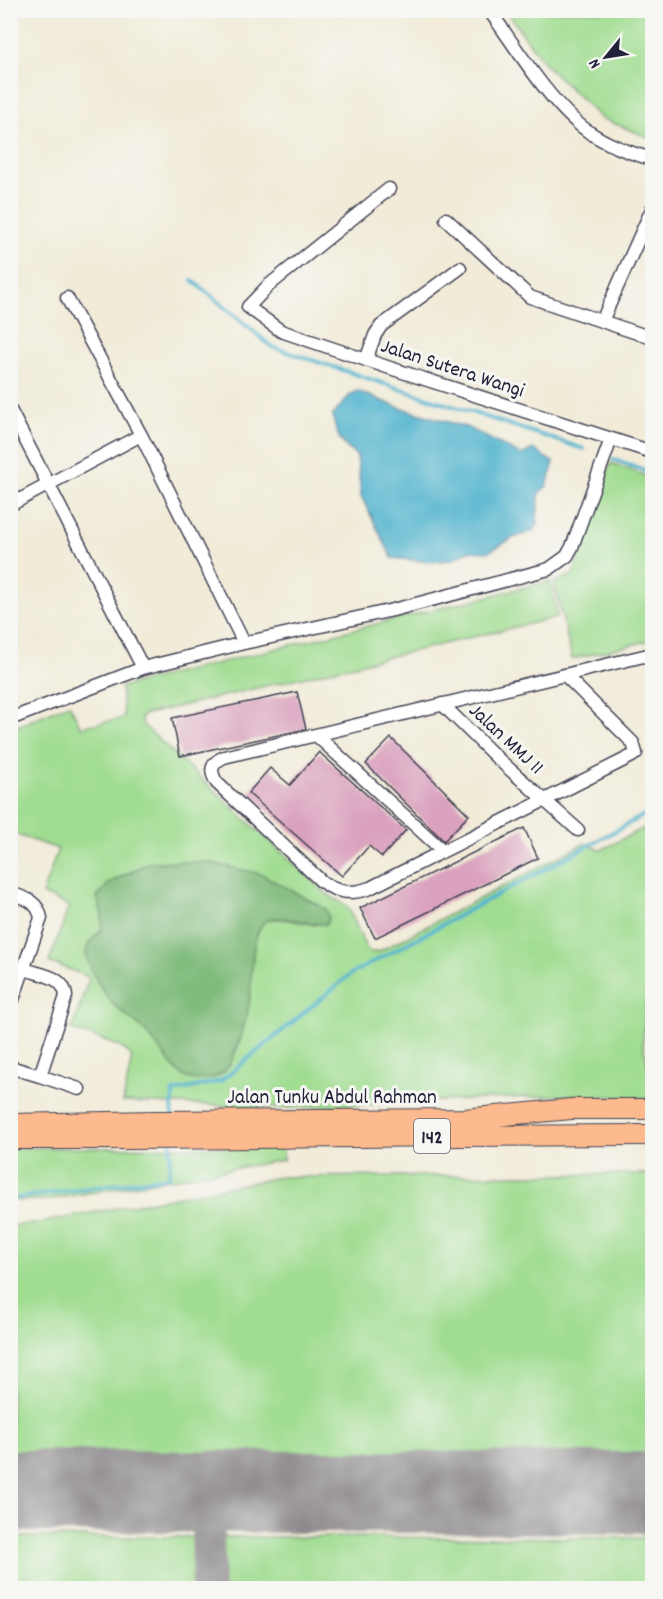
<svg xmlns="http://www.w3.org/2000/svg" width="663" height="1599" viewBox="0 0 663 1599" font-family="Dekko,sans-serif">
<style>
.green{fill:#a0dd91;stroke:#618066;stroke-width:1.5;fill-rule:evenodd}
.forest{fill:#80bc7b;stroke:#516f5b;stroke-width:1.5}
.water{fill:#50b3ce;stroke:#396a84;stroke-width:1.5}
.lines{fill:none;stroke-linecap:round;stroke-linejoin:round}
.stream{stroke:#50b3ce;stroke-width:4}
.taxiway{stroke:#8a868a;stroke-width:33}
.runway{stroke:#8a868a;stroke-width:82}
.building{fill:#daa2be}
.street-casing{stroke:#414053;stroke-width:15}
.primary-casing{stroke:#414053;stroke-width:22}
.street{stroke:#fff;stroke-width:12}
.primary{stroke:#fcba8e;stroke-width:20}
.labels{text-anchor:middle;stroke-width:6;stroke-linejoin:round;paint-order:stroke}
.shield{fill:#f6f6f2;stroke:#626272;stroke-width:1.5}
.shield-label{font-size:20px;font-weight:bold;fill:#22223b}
.street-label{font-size:21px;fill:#22223b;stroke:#f6f6f2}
</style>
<rect width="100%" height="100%" fill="#f6f6f2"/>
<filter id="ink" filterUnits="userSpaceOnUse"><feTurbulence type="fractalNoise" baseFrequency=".0167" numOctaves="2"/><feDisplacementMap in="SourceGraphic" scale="12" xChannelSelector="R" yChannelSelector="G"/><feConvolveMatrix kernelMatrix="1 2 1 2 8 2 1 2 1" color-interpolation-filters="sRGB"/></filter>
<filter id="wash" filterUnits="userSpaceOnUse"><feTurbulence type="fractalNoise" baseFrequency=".008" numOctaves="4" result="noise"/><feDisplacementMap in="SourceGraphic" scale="24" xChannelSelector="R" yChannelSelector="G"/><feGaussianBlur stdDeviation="1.35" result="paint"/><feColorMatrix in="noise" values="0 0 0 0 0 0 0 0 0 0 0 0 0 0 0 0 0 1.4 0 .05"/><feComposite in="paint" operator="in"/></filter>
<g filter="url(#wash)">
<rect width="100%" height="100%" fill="#f1ebd8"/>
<!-- green -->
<path class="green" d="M506,11H652V139L601,118L544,63Z
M611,463L652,478V640L572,659L554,582L573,575Z
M550,581L558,617L143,715L141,719L143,725L327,894L348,907L366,948L371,952H378L585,843L601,850L652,824V985L647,986L643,1043L649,1071L652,1073V1098L572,1095L282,1108L123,1102L132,1057C123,1043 88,1036 72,1030L89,978L87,976L49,962L69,906L42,894L58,849L11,833V729L69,704L81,727L124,718L121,687ZM150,862H206L305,899L326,909L315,925C305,923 275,915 266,921C249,932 252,982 249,1001C245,1026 239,1053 223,1073L179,1072L145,1031L111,1002L89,943L102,929V915L98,897L109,883Z
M283,1147V1160L47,1200L11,1201L10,1148Z
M652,1174V1454L11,1453V1226L33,1224L280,1177Z
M11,1537H194L200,1546V1588H11Z
M224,1537L652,1538V1588H215V1547L218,1540Z"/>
<!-- forest -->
<path class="forest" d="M150,862H206L261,874L326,909L329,918L326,924C309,926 283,914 268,920C250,927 252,981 250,998C247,1015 243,1031 237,1046C234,1056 230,1068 221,1074C213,1079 200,1081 190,1079C174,1075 157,1042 144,1030C134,1020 122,1013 112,1003C104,994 88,967 86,955C85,944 96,936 102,929V915L97,897L109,883Z"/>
<!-- water -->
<path class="water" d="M357,391L401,408L469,428L521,455L533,449L554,463L547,486L540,492L537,517L538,524L533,531L513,538L488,552L468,551L451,560L431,562L392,558L361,496L357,456C341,444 335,435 333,415L350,395Z"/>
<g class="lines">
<!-- stream -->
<path class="stream" d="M192,280L272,347L584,449
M613,459L652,473
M172,1115L173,1092L221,1081L351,974L652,811
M10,1199L169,1177L171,1144"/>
<!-- taxiway -->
<path class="taxiway" d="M178,1491C196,1496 202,1501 208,1519L214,1503L236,1491
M208,1588V1519"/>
<!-- runway -->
<path class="runway" d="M10,1491L652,1493"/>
</g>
<g id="blocks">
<!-- building -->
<path class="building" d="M297,692L306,729L180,756L172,718Z
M391,738L469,815L444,841L366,764Z
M319,752L406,830L382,857L369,846L342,876L248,793L270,768L290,785Z
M524,828L538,858L375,938L360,908Z"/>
</g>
</g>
<g filter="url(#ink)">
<use href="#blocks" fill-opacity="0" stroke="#414053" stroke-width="1.5"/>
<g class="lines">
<!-- street casing -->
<g class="street-casing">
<path id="street" d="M489,10C516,47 552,107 589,132C608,145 630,153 652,159
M389,189L268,286L248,307L281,331L390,368L652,452
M446,219L530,297L652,338
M67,298L141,435L244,643
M602,321L652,209
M366,360L375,335L381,326L460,268
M10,410L143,668
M10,505L141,435
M565,675L633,743L636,753L632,756L370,888C351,895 337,893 321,881L217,783C209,771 211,763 224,757L652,654
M442,704L497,758L578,830
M10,719L143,668L244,643L393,610L549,569L567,556L572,547L611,439
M316,735L443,851
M10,893C25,898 38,901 41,918L10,1008
M10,1067L40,1076L66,996C64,976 42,975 24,969
M40,1076L79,1089"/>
</g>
<!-- primary casing -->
<g class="primary-casing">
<path id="primary" d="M10,1124L155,1121L464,1119L571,1109H652
M10,1139C225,1140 438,1135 652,1135"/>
</g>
<!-- street -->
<use href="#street" class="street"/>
<!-- primary -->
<use href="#primary" class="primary"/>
</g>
</g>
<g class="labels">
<!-- shield labels -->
<rect class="shield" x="414" y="1119" width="36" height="34" rx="4.5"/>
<g class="shield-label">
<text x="432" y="1143">142</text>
</g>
<!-- street labels -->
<g class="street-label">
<text transform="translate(453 367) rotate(18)" y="7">Jalan Sutera Wangi</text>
<text transform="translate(507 738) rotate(43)" y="7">Jalan MMJ 11</text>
<text x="332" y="1103">Jalan Tunku Abdul Rahman</text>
</g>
</g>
<!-- margin -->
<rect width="663" height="1599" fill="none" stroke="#f6f6f2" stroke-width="36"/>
<!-- north arrow -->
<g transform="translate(606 57) rotate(240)" stroke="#f6f6f2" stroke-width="4.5" paint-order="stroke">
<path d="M0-4.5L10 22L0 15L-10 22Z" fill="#22223b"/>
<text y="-9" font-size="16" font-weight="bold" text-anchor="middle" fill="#22223b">N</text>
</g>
</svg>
